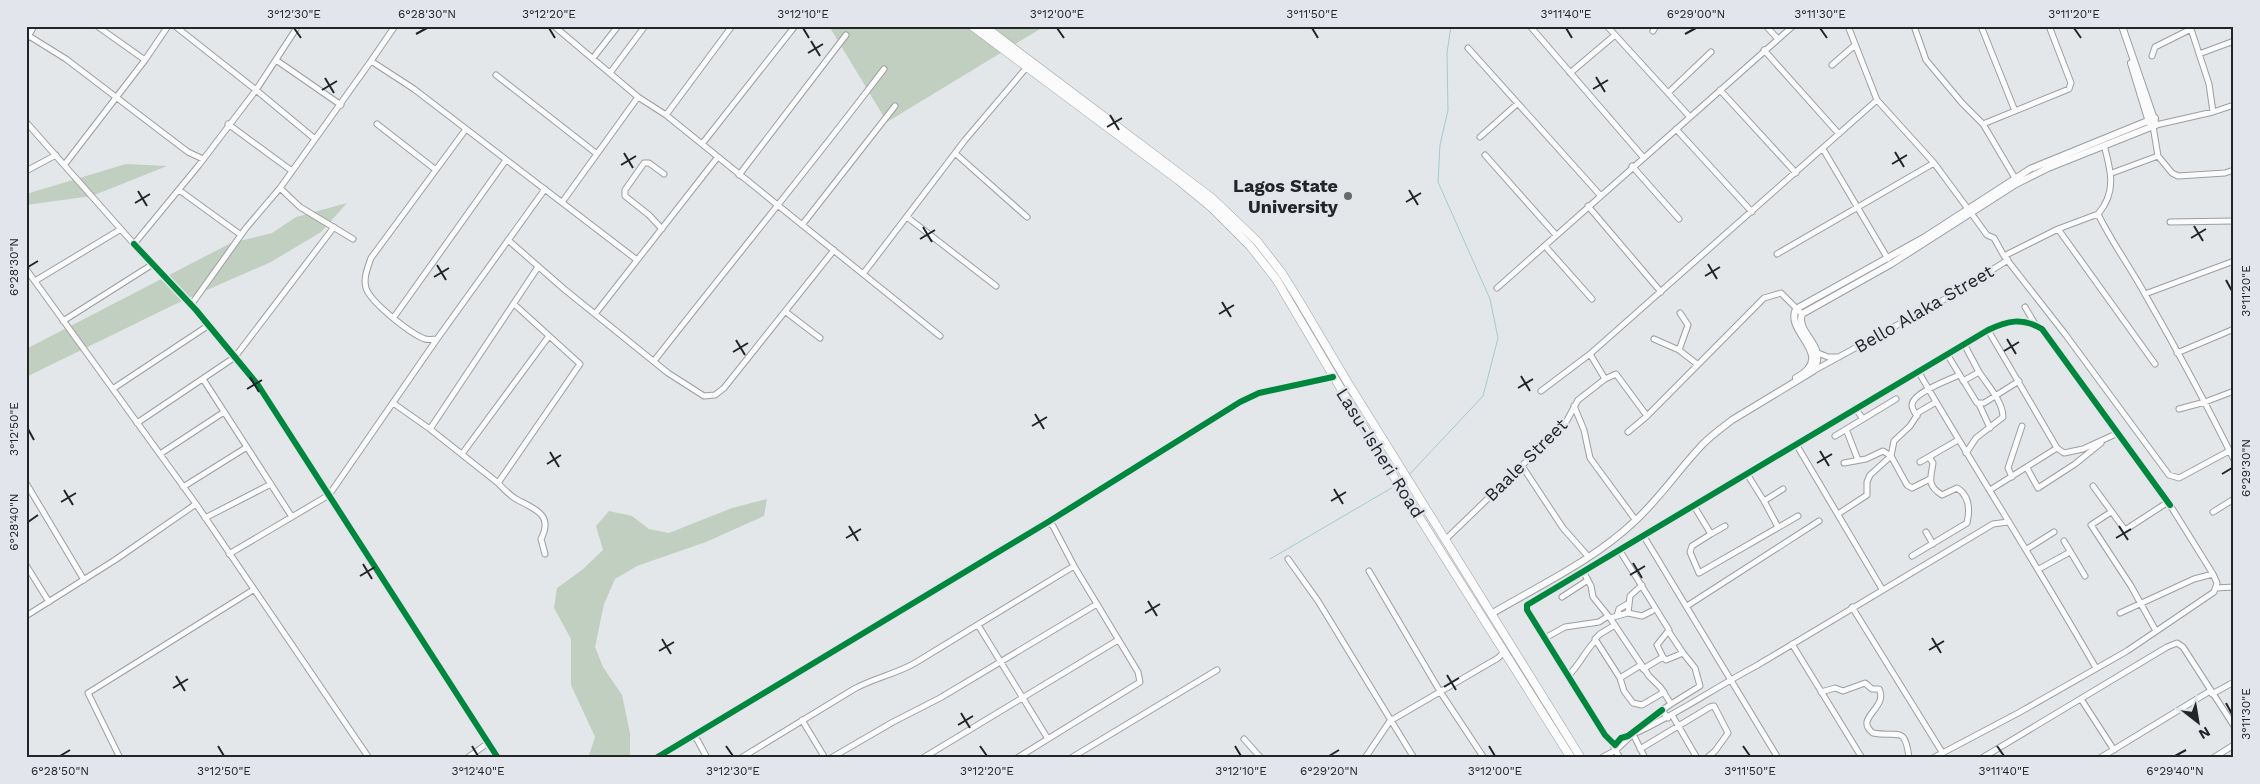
<svg xmlns="http://www.w3.org/2000/svg" width="2260" height="784" viewBox="0 0 2260 784" font-family="'Work Sans',sans-serif">
<style>
.green{fill:#c0cfc0}
.lines{fill:none;stroke-linecap:round;stroke-linejoin:round}
.stream{stroke:#a3cace;stroke-width:1}
.minor-casing{stroke:#9c9ea0;stroke-width:7}
.tertiary-casing{stroke:#9c9ea0;stroke-width:8}
.primary-casing{stroke:#9c9ea0;stroke-width:9}
.minor{stroke:#fbfbfc;stroke-width:5}
.tertiary{stroke:#fbfbfc;stroke-width:6}
.primary{stroke:#fbfbfc;stroke-width:8}
.cycleway-casing{stroke:#e2e6ec;stroke-width:9}
.cycleway{stroke:#00873e;stroke-width:6}
.ticks{fill:none;stroke:#232527;stroke-width:2}
.poi-dot{fill:#67696b;stroke:#e2e6ec;stroke-width:2}
.labels{text-anchor:middle;stroke-width:5;stroke-linejoin:round;paint-order:stroke}
.poi-label{font-size:18px;font-weight:bold;fill:#232527;stroke:#e2e6ec;text-anchor:end}
.street-label{font-size:18px;fill:#232527;stroke:#e2e6ec}
.neatline{fill:none;stroke:#232527;stroke-width:2}
.ticks-label{font-size:12px;text-anchor:middle;fill:#232527}
</style>
<rect width="100%" height="100%" fill="#e4e7ea"/>
<!-- green -->
<path class="green" d="M829,26H1045L887,122Z
M126,164L167,166L92,196L26,205V194Z
M347,203L321,232L271,262L184,300L26,377V349L231,243L272,233L296,217Z
M767,499L764,516L706,542L637,566L615,579L604,604L595,647L603,667L622,695L630,733V758H588L595,737L571,685V639L554,608L557,588L582,570L603,550L596,526L609,511L632,516L649,529L669,533L732,508Z"/>
<g class="lines">
<!-- stream -->
<path class="stream" d="M1408,476L1483,396L1498,338L1490,299L1438,182L1440,145L1448,110L1447,53L1451,26
M1270,559L1395,486"/>
<!-- minor casing -->
<g class="minor-casing">
<path id="minor" d="M395,26L371,61L414,89L637,260
M554,26L638,97L666,115L940,336
M1530,26L1643,157
M1607,26L1689,116
M1766,26L1777,38
M1848,26L1877,100L1934,163L1968,209
M1914,26L1926,60L1962,103L1983,124L2015,178
M1981,26L2015,111
M2190,26L2209,84L2213,112
M296,29L256,90L315,139
M1653,31L1656,26
M29,36L66,59L188,152L203,159
M26,40L34,26
M1468,48L1600,195
M1764,50L1839,134
M2199,54L2234,41
M2152,56L2155,47L2191,29
M593,58L618,26
M145,60L168,26
M276,60L341,105
M1832,65L1855,45
M610,73L645,26
M1570,73L1615,35
M496,75L597,154
M1720,90L1796,173
M1668,93L1711,52
M666,115L732,26
M26,122L134,244L199,165L256,90L175,26
M228,124L292,171
M377,124L436,170
M1983,124L2069,89L2071,83L2049,26
M2156,125L2213,112L2234,105
M466,129L371,258C368,267 363,278 366,288C371,303 411,334 425,339C429,340 433,339 437,339L545,189
M1676,129L1752,212
M1480,137L1517,104
M702,144L795,26
M2104,145C2111,171 2117,192 2098,214C2112,243 2131,268 2146,296C2177,350 2207,405 2234,460
M1823,149L1888,259
M956,154L1027,217
M1485,155L1556,235
M2158,156L2172,173L2178,176L2225,173L2234,170
M65,164L145,60L97,26
M1632,166L1679,219
M26,171L56,155
M2112,173L2158,156L2153,126
M739,175L846,35
M280,188L300,207L353,239
M179,190L241,235
M563,201L638,97
M1588,206L1661,292
M1971,213L1987,235L1994,238L2004,256L2065,334L2169,475L2179,478L2229,451
M907,217L996,286
M2170,222L2234,221
M802,225L895,106
M662,229L649,215L625,196V190L644,163H649L664,174
M2058,229L2098,214
M508,240L564,289L668,373L704,396L715,395L724,388L834,250
M134,244L196,310L258,385L498,758
M1545,246L1592,299
M1777,254L1934,163
M2004,256L2058,229L2155,364
M26,269L196,504L369,758
M863,274L965,140L1027,67
M35,281L121,229
M1497,288L1793,26
M2145,294L2234,261
M514,304L580,364L498,483L430,429L538,267
M191,305L246,228L280,188L371,61
M2025,307L2035,324
M786,312L820,338
M1680,313L1688,325L1679,350L1697,364
M595,314L717,158
M394,317L506,160
M63,321L153,264
M1988,330L2057,448
M1654,339L1679,350
M1818,353L1828,357H1839
M2177,353L2234,329
M1590,354L1605,379
M1947,354L1977,403H1984L2019,381
M654,361C730,264 809,168 884,69
M1813,371L1945,299L2008,260
M1918,371C1976,471 2039,568 2096,668
M203,379L292,517
M1963,381L1979,372L1964,344
M114,388L209,325
M1541,391L1590,354L1877,100
M393,403L430,429
M1979,404L1990,428
M1574,406L1584,430L1590,458L1634,518
M1855,408L1863,419
M2179,409L2205,402L2234,391
M1917,416C1915,413 1912,409 1912,405C1912,393 1949,380 1959,375
M137,423L235,357L334,227
M1846,429L1858,460
M1628,432L1647,416L1764,298L1781,293L1802,314
M1835,436L1896,399
M1796,444L1882,589
M1966,453L1976,438L2003,417C2003,402 1987,384 1979,372
M160,454L224,412
M462,454L549,336
M1920,462L1958,440
M1844,463L1866,459L1883,451L1891,456L1907,485L1912,488L1930,479
M1522,466L1563,528L1586,554
M2027,468L2038,488L2075,464L2101,443
M1747,474L1764,501L1783,489
M2012,477L2008,468L2022,426
M26,483L84,580
M498,483C503,488 509,495 516,499C534,509 554,514 541,539L545,554
M183,487L247,447
M1990,490L2057,448L2064,453L2083,449L2118,433
M1764,501L1778,527
M1694,506L1711,534L1725,526
M2111,512L2091,525L2131,586L2156,631
M2213,512L2234,499
M1838,514L1867,495V482L1870,475L1891,456L1894,441L1910,426L1919,412L1936,402
M205,518L271,484
M1926,532L1933,544
M1711,534L1692,546L1690,552L1699,573L1798,516
M1643,535L1778,758
M1445,540L1565,424L1578,400L1605,379L1616,374L1647,416
M2064,541L2085,576
M2027,549L2054,532
M1620,551L1669,630L1657,645L1663,657L1643,669
M229,554L329,495L437,339
M1912,556L1967,523C1970,510 1970,496 1957,488L1942,495C1926,485 1931,478 1933,463L1929,457
M1288,559L1318,601L1414,758
M26,565L49,602
M2039,569L2070,552
M1369,571L1441,693L1484,758
M1584,573L1591,586L1593,597L1610,618L1649,676L1661,688L1671,704L1662,710L1668,718
M2216,588L2234,587
M1562,597L1588,580
M1687,606L1819,521
M1852,607L1942,752
M1628,613L1642,616L1652,611
M2120,613L2194,579L2213,574
M26,616L115,560L196,504
M1617,616L1619,609L1629,603
M1610,618L1628,613L1630,596L1642,585
M978,625L1048,739
M1615,625L1600,634L1595,639L1620,678L1624,691L1633,703L1642,705L1664,692
M1669,632L1683,653
M1545,638L1565,627L1599,622L1608,616
M1792,644L1862,758
M1663,657L1666,660L1683,653L1695,668L1700,686L1671,704
M1568,676C1580,664 1584,653 1595,641
M1620,678L1641,665
M1821,692L1835,688L1843,691L1865,683L1872,689H1879C1889,708 1853,718 1873,733C1898,738 1905,724 1909,758
M2212,694L2234,682
M2081,699L2114,750
M1662,710L1628,736L1621,738L1615,745L1605,735L1527,610V605L1988,330C2007,321 2022,317 2042,329L2170,505
M1672,715L1697,758
M802,720L825,758
M1638,732C1679,713 1716,687 1756,666L1993,524L2008,522
M1633,734L1645,758
M693,735L698,741L707,758
M1244,739L1261,758
M1614,748L1620,758
M1640,749L1710,707L1714,706L1728,733L1715,751L1707,758
M120,758L88,693L253,590
M467,758L488,743
M656,758L1048,522L1240,402L1259,393L1333,377
M741,758L854,689C874,678 896,674 915,663L1074,566
M831,758L893,722L940,698L1097,604
M923,758L1118,640
M1017,758L1140,682L1138,672L1074,566L1053,526L1048,522
M1071,758L1217,670
M1365,758L1390,721L1498,658L1504,652
M1601,758L1616,750L1631,736
M1933,758L2020,712L2127,651L2214,592L2217,583L2213,574L2170,505L2165,504L2125,530L2093,486
M1982,758L2167,647L2177,643L2183,647L2234,726
M2100,758L2210,691
M2213,758L2234,745"/>
</g>
<!-- tertiary casing -->
<g class="tertiary-casing">
<path id="tertiary" d="M2131,63L2149,122
M1796,378C1838,355 1784,333 1796,309L1925,237L2030,169L2155,118
M1491,614C1540,585 1594,560 1635,521C1660,498 1679,469 1703,444C1712,435 1722,428 1732,420L1813,371C1829,345 1795,334 1802,314L1891,264L2016,184L2048,168L2156,125L2122,26"/>
</g>
<!-- primary casing -->
<g class="primary-casing">
<path id="primary" d="M972,26L1178,180L1212,208L1250,246L1276,279L1377,450L1571,758
M984,26L1212,198L1257,241L1282,273L1300,302L1348,383L1581,758"/>
</g>
<!-- minor -->
<use href="#minor" class="minor"/>
<!-- tertiary -->
<use href="#tertiary" class="tertiary"/>
<!-- primary -->
<use href="#primary" class="primary"/>
<!-- cycleway casing -->
<g class="cycleway-casing">
<path id="cycleway" d="M134,244L196,310L258,385L498,758
M1662,710L1628,736L1621,738L1615,745L1605,735L1527,610V605L1988,330C2007,321 2022,317 2042,329L2170,505
M656,758L1048,522L1240,402L1259,393L1333,377"/>
</g>
<!-- cycleway -->
<use href="#cycleway" class="cycleway"/>
</g>
<!-- ticks -->
<path class="ticks" d="M294,28L301,38M549,28L555,38M803,28L809,38M1057,28L1064,38M1312,28L1318,38M1566,28L1572,38M1820,28L1827,38M2074,28L2081,38M416,34L427,28M1685,34L1696,28M811,41L820,56M808,53L823,44M1596,77L1605,92M325,78L334,93M1593,89L1608,80M322,90L337,81M1110,115L1119,130M1107,127L1122,118M1895,152L1904,167M624,153L633,168M1892,164L1907,155M621,165L636,156M1409,190L1418,205M138,191L147,206M1406,202L1421,193M135,203L150,194M2194,226L2203,241M923,227L932,242M2191,238L2206,229M920,239L935,230M1708,264L1717,279M437,265L446,280M28,267L38,261M1705,276L1720,267M434,277L449,268M2226,280L2232,291M1222,302L1231,317M1219,314L1234,305M2007,339L2016,354M736,340L745,355M2004,351L2019,342M733,352L748,343M1521,376L1530,391M250,377L259,392M1518,388L1533,379M247,389L262,380M1035,414L1044,429M1032,426L1047,417M28,429L34,440M1820,451L1829,466M550,452L559,467M1817,463L1832,454M547,464L561,455M2222,474L2232,468M1334,489L1343,504M64,490L73,505M1331,501L1346,492M61,502L76,493M28,522L38,515M849,526L858,541M2119,526L2128,540M846,538L861,529M2116,538L2131,529M1633,563L1642,578M363,564L372,579M1630,575L1645,566M360,576L375,567M1148,601L1157,616M1145,613L1160,604M1932,638L1941,653M662,639L671,654M1929,650L1944,641M659,651L674,642M1447,675L1456,690M176,676L185,691M1444,687L1459,678M173,688L188,679M2226,703L2232,714M961,713L970,728M958,725L973,716M218,746L224,756M472,746L478,756M726,746L733,756M980,746L987,756M1235,746L1241,756M1489,746L1495,756M1743,746L1750,756M1997,746L2004,756M60,756L70,750M1329,756L1339,750M2175,756L2186,750"/>
<!-- markers -->
<circle class="poi-dot" cx="1348" cy="196" r="5"/>
<g class="labels">
<!-- poi labels -->
<g class="poi-label">
<text x="1338" y="192">Lagos State<tspan x="1338" dy="21">University</tspan></text>
</g>
<!-- street labels -->
<g class="street-label">
<text transform="translate(1924 309) rotate(-30)" y="6">Bello Alaka Street</text>
<text transform="translate(1380 453) rotate(58)" y="6">Lasu-Isheri Road</text>
<text transform="translate(1526 460) rotate(-45)" y="6">Baale Street</text>
</g>
</g>
<!-- border -->
<rect width="2260" height="784" fill="none" stroke="#e2e6ec" stroke-width="55"/>
<!-- north arrow -->
<g transform="translate(2198 722) rotate(149)" stroke="#e2e6ec" stroke-width="4" paint-order="stroke">
<path d="M0-4L9 19L0 12L-9 19Z" fill="#232527"/>
<text y="-8" font-size="14" font-weight="bold" text-anchor="middle" fill="#232527">N</text>
</g>
<rect x="28" y="28" width="2204" height="728" class="neatline"/>
<g class="ticks-label">
<text x="294" y="18">3°12'30"E</text>
<text x="427" y="18">6°28'30"N</text>
<text x="549" y="18">3°12'20"E</text>
<text x="803" y="18">3°12'10"E</text>
<text x="1057" y="18">3°12'00"E</text>
<text x="1312" y="18">3°11'50"E</text>
<text x="1566" y="18">3°11'40"E</text>
<text x="1696" y="18">6°29'00"N</text>
<text x="1820" y="18">3°11'30"E</text>
<text x="2074" y="18">3°11'20"E</text>
<text transform="translate(14 267) rotate(-90)" y="4">6°28'30"N</text>
<text transform="translate(2246 291) rotate(-90)" y="4">3°11'20"E</text>
<text transform="translate(14 429) rotate(-90)" y="4">3°12'50"E</text>
<text transform="translate(2246 468) rotate(-90)" y="4">6°29'30"N</text>
<text transform="translate(14 522) rotate(-90)" y="4">6°28'40"N</text>
<text transform="translate(2246 714) rotate(-90)" y="4">3°11'30"E</text>
<text x="60" y="775">6°28'50"N</text>
<text x="224" y="775">3°12'50"E</text>
<text x="478" y="775">3°12'40"E</text>
<text x="733" y="775">3°12'30"E</text>
<text x="987" y="775">3°12'20"E</text>
<text x="1241" y="775">3°12'10"E</text>
<text x="1329" y="775">6°29'20"N</text>
<text x="1495" y="775">3°12'00"E</text>
<text x="1750" y="775">3°11'50"E</text>
<text x="2004" y="775">3°11'40"E</text>
<text x="2175" y="775">6°29'40"N</text>
</g>
</svg>
